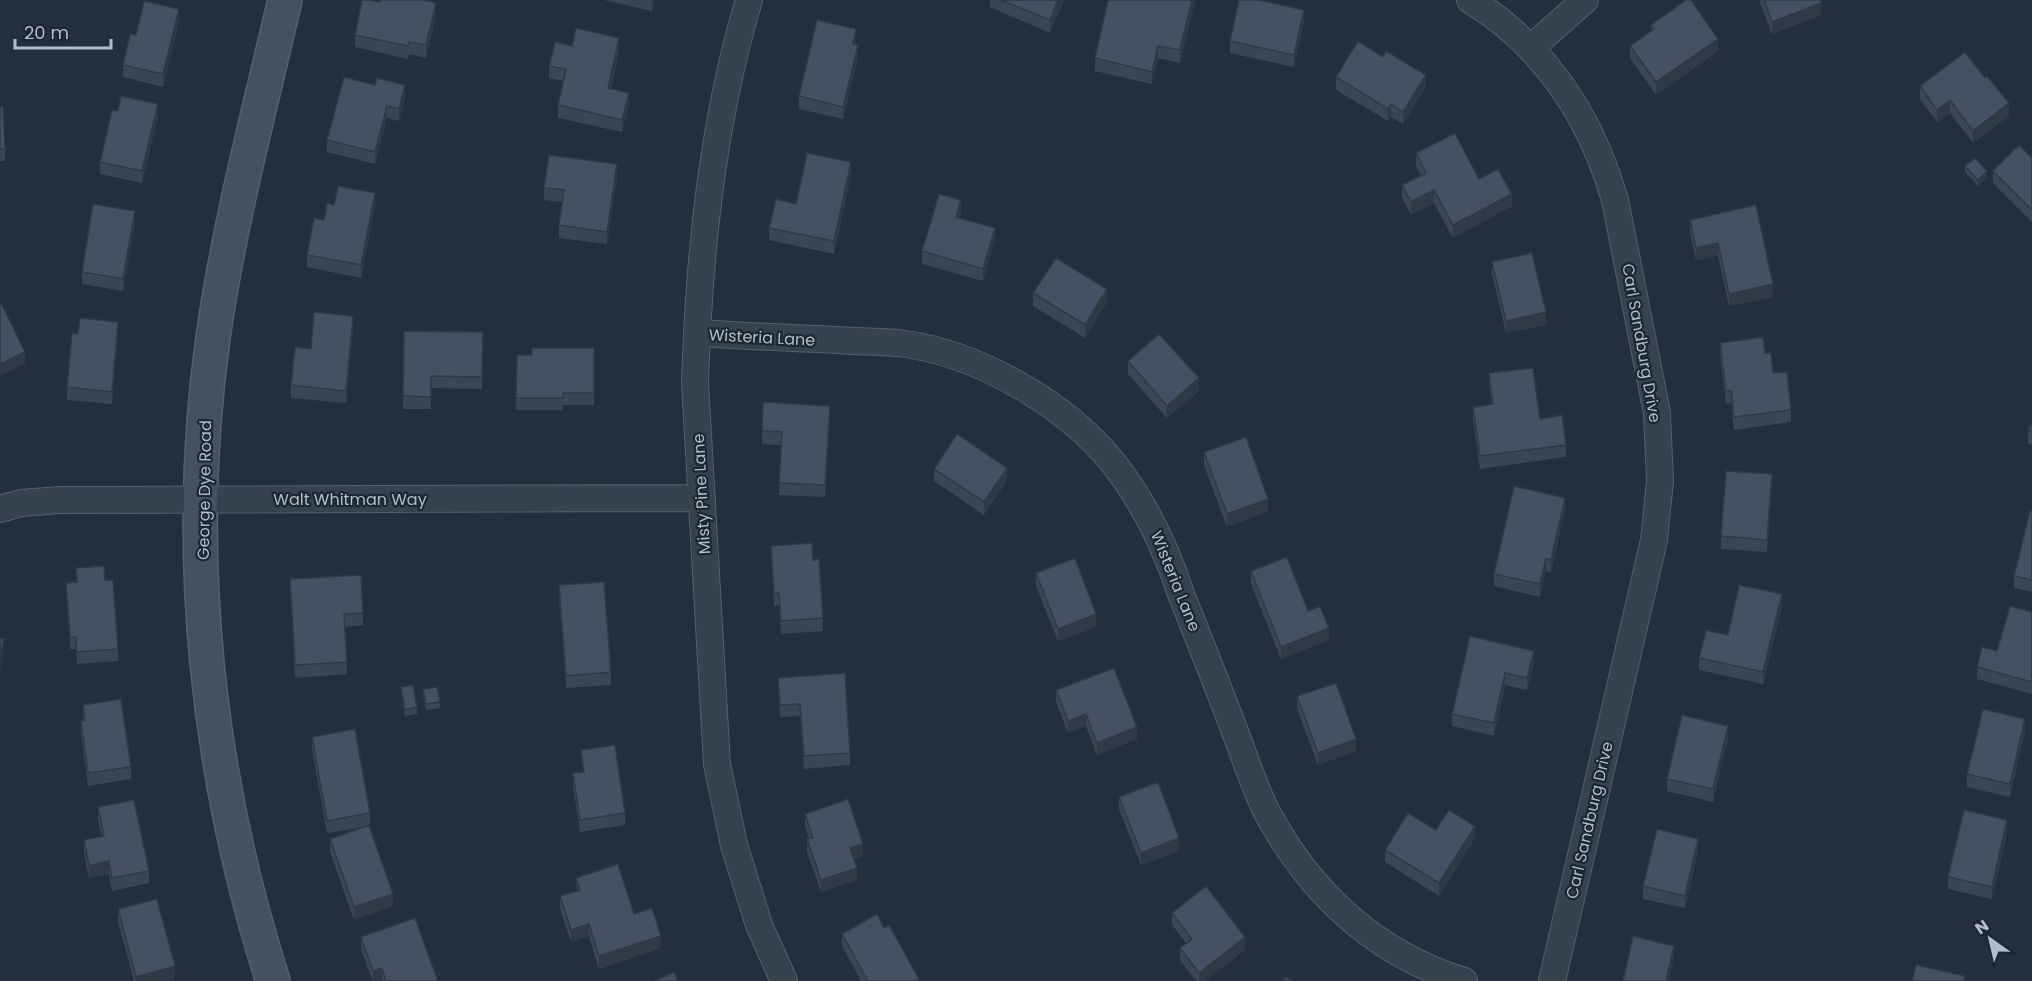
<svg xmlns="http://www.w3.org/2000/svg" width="2032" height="981" viewBox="0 0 2032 981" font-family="Poppins,sans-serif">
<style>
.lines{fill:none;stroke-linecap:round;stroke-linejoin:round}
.street-casing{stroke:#565f6c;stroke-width:28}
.secondary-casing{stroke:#565f6c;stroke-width:36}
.street{stroke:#38414e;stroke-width:26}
.secondary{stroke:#465061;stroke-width:33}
.wall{fill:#3b4654}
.shaded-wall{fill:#303945}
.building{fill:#455162;stroke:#303945;stroke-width:1.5}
.labels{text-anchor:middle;stroke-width:4.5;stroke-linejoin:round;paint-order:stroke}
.street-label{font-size:16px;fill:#b4bcc9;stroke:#1d2633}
</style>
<rect width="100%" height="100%" fill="#242f3e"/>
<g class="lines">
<!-- street casing -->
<g class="street-casing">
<path id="street" d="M749,0C712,124 699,254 695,383L717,764L734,845L759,925L784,981
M1470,0C1482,8 1494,15 1504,24C1560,70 1595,131 1615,200L1657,413L1660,481L1654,540L1552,981
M1531,48L1585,0
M697,333C744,336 791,338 838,340C860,342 884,341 906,344C985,356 1077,410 1123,476C1149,512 1167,551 1181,594C1199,639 1217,684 1234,729C1245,757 1254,788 1268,814C1311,894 1376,954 1464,981
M0,509L21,503L60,500L702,498"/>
</g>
<!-- secondary casing -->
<g class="secondary-casing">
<path id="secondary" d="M273,981C207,775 183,553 213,338C229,224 259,112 285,0"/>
</g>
<!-- street -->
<use href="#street" class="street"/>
<!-- secondary -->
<use href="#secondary" class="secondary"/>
</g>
<!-- wall -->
<path class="wall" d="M604,0H655L652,11Z
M990,0H1064L1050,33L990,7Z
M1108,0H1195L1180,63L1158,58L1152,84L1095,71V58Z
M1759,0H1820L1821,15L1772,34Z
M436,15L426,58L409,54L408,59L355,47V35Z
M179,21L163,87L123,77V65L136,35Z
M1304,22L1294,67L1230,53V41Z
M1651,25L1718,51L1656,95L1630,58V46L1651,31Z
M856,42V45L858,57L843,119L799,109V96Z
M572,46L619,51L611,89L629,105L622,132L558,118V105L564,81L549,78V66Z
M1383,57L1426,87L1403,124L1391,117L1388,121L1336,90V77Z
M344,77L405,97L399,121L387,118L375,164L327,152V140Z
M1985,78L2009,116L1973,143L1950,113L1937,122L1920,99V86Z
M0,107L5,149V161H0Z
M158,116L142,183L100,174V162Z
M1416,153L1479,179L1512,206L1453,238L1434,203L1411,215L1402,198V185L1421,176L1416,166Z
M2032,158V222L1993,183V171Z
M1965,166L1987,178L1978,186L1965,172Z
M851,175L834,254L769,240V228L796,204Z
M617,177L607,244L559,238V225L563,202L544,200V188Z
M334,205H375L361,278L307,267V255L324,220Z
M961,213L959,218L995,240L983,281L922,264V251Z
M1690,220L1773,297L1729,306L1718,256L1696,260L1690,232Z
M135,223L123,291L82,284V272Z
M1492,262L1546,325L1506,333L1492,274Z
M1033,293L1107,302L1085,338L1033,306Z
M353,328L346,403L291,398V385L311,349Z
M404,331L483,332L482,389L431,388V409H403Z
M118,334L112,404L67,400V387Z
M1720,343L1765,353L1773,373L1791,410V422L1734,430L1731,403L1726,404L1720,355Z
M594,348V405H563V410H516L517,355H532Z
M1128,361L1199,391L1167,418L1128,374Z
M1489,373L1540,419L1566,445V457L1480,469L1473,419V407L1492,404L1489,386Z
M830,418L825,497L779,495L781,445L762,444V431Z
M2032,422V445L2028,443V431Z
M1204,452L1268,511L1227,527L1204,465Z
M934,469L1007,481L984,515L934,481Z
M1772,486L1767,552L1721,549V536Z
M1565,510L1551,572L1546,571L1540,597L1494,586V574Z
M2032,511V592L2014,588V576Z
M771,546L823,618V631L781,634L779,605L774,606Z
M76,568L105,580L118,649V661L77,664L76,649H70L66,583L76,582Z
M1251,571L1308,611L1329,640L1281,659L1251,584Z
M1036,573L1096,627L1058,641L1036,586Z
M290,579L363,613V625L345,627L347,674L295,678Z
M559,585L611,672V685L566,688L559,598Z
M1782,607L1763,684L1699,670V658L1728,635Z
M2032,612V694L1977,679V667L1997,651Z
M1470,636L1534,663L1527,690L1505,685L1494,736L1452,726V714Z
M778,678L850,753V765L804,769L800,716L780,717Z
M401,687L417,707V714L405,716L401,694Z
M423,689L440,702V708L426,710L423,695Z
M1056,690L1137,739L1097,755L1086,726L1068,733L1056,702Z
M1297,696L1356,751L1318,765L1297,709Z
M83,705L131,767V779L88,786L81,733V721H83Z
M2025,731L2010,797L1967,787V774Z
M312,737L370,813V826H369L393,906L354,920L330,852V839L366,827L327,833L312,749Z
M1728,738L1713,802L1667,791V779Z
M581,750L625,813V825L580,832L573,786V773L583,772Z
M1119,797L1179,851L1141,865L1119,809Z
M98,807L149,871V883L112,891L109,874L89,878L84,853V840L102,837L98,820Z
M805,814L863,856L854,859L857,880L821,892L807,852V839H809L805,826Z
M1436,830L1475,838L1439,896L1385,862V850Z
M2007,833L1992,899L1948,889V877Z
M1698,851L1685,908L1643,899V886Z
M576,878L634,914L661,948L599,969L589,936L571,942L560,909V896L577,891Z
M118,909L175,979L167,981H134L118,922Z
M1172,913L1245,950L1205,981H1196L1180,960V948L1186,943L1172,925Z
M884,928L919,981H861L842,946V934Z
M361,937L438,981H373L361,950Z"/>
<!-- shaded-wall -->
<path class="shaded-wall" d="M652,0H655L652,11Z
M1058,0H1064L1050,33V20Z
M1192,0H1195L1180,63V50Z
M436,3V15L426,58V45Z
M1821,3V15L1772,34V22Z
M179,9V21L163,87V74Z
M1304,10V22L1294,67V55Z
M856,29V42L853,56V44Z
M619,38V51L608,100V88Z
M1718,39V51L1656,95V82Z
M858,45V57L843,119V107Z
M1158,46V58L1152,84V72Z
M1426,75V87L1403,124V112Z
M405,85V97L399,121V109Z
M629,93V105L622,132V120Z
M1950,100V113L1937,122V110Z
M2009,103V116L1973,143V131Z
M158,104V116L142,183V171Z
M1391,104V117L1388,121V109Z
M387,106V118L375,164V152Z
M851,162V175L834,254V241Z
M617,164V177L607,244V232Z
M1987,171V178L1978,186V180Z
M1434,190V203L1411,215V202Z
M375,193V205L361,278V265Z
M1512,194V206L1453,238V225Z
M961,200V213L956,230V217Z
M135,211V223L123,291V279Z
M995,228V240L983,281V269Z
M1718,243V256L1696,260V248Z
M1773,284V297L1729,306V294Z
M1107,289V302L1085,338V325Z
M1546,312V325L1506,333V321Z
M353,316V328L346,403V391Z
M118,322V334L112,404V392Z
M25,352V364L0,376V364Z
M1199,378V391L1167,418V406Z
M830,406V418L825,497V485Z
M1007,468V481L984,515V502Z
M1772,474V486L1767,552V540Z
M1565,498V510L1551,572V560Z
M1268,499V511L1227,527V514Z
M1546,559V571L1540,597V584Z
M1782,594V607L1763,684V672Z
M1096,614V627L1058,641V629Z
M1329,628V640L1281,659V647Z
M4,639V651L0,671V659Z
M1534,651V663L1527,690V678Z
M1505,673V685L1494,736V723Z
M1086,714V726L1068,733V721Z
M2025,719V731L2010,797V784Z
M1728,726V738L1713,802V789Z
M1137,727V739L1097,755V743Z
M1356,739V751L1318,765V753Z
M2007,820V833L1992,899V887Z
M1475,826V838L1439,896V883Z
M1179,838V851L1141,865V853Z
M1698,839V851L1685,908V896Z
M863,844V856L850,860V848Z
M109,861V874L89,878V866Z
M857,868V880L821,892V880Z
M393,894V906L354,920V907Z
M589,924V936L571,942V930Z
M661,936V948L599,969V956Z
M1245,937V950L1205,981H1199V973Z
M1674,946V958L1669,981H1666Z
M175,966V979L167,981H136V977Z
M382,968V981H373V971Z"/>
<!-- building -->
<path class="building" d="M362,0H369L380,2V0H424L436,3L426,45L409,42L408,46L355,35Z
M1001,0H1058L1050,20Z
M1108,0H1192L1180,50L1158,46L1152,72L1095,58Z
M1239,0H1259L1304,10L1294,55L1230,41Z
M1686,0H1691L1718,39L1656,82L1630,46L1654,29L1651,25Z
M1764,0H1820L1821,3L1772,22Z
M144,1L179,9L163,74L123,65L130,34L136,35Z
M817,20L856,29L853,44L858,45L843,107L799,96Z
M576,28L619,38L608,88L629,93L622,120L558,105L566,69L549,66L555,42L572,46Z
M1358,41L1383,57L1386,51L1426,75L1403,112L1391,104L1388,109L1336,77Z
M1965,52L1985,78L1987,76L2009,103L1973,131L1950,100L1937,110L1920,86Z
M344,77L375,85L377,78L405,85L399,109L387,106L375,152L327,140Z
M121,96L158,104L142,171L100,162L112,110L118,111Z
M3,106L5,149H0V107Z
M1455,133L1479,179L1498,169L1512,194L1453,225L1434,190L1411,202L1402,185L1426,173L1416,153Z
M2019,145L2032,158V210L1993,171Z
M807,153L851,162L834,241L769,228L776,199L796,204Z
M549,155L617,164L607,232L559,225L564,190L544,188Z
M1975,158L1987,171L1978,180L1965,166Z
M338,186L375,193L361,265L307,255L314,218L324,220L327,203L334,205Z
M939,194L961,200L956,217L995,228L983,269L922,251Z
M93,204L135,211L123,279L82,272Z
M1756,205L1773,284L1729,294L1718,243L1696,248L1690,220Z
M1532,253L1546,312L1506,321L1492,262Z
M1056,258L1107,289L1085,325L1033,293Z
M1,303L25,352L0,364V304Z
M314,312L353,316L346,391L291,385L295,347L311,349Z
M80,318L118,322L112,392L67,387L72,333L78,334Z
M404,331L483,332L482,377L431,376V397L403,396Z
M1159,334L1199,378L1167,406L1128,361Z
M1763,337L1765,353H1771L1773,373L1787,372L1791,410L1734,417L1731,391H1726L1720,343Z
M532,348H594V393H563V398H516L517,355H532Z
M1533,368L1540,419L1562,415L1566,445L1480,456L1473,407L1493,404L1489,373Z
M763,402L830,406L825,485L779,483L782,432L762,431Z
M2032,422V432L2028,431Z
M957,434L1007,468L984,502L934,469Z
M1246,437L1268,499L1227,514L1204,452Z
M1726,471L1772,474L1767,540L1721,536Z
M1514,486L1565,498L1551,560L1546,559L1540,584L1494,574Z
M2030,511H2032V580L2014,576Z
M812,543L813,560L819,559L823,618L781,621L779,593H774L771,546Z
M1287,557L1308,611L1320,606L1329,628L1281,647L1251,571Z
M1075,558L1096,614L1058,629L1036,573Z
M104,566L105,580H113L118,649L77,652L76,637H70L66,583L77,582L76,568Z
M361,575L363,613L344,614L347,662L295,665L290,579Z
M604,582L611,672L566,676L559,585Z
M1739,585L1782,594L1763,672L1699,658L1706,630L1728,635Z
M2010,606L2032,612V682L1977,667L1982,647L1997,651Z
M1470,636L1534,651L1527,678L1505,673L1494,723L1452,714Z
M0,638L4,639L0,659Z
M1114,668L1137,727L1097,743L1086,714L1068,721L1056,690Z
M845,673L850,753L804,756L800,704L780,705L778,678Z
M1336,683L1356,739L1318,753L1297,696Z
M413,685L417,707L405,710L401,687Z
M437,687L440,702L426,704L423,689Z
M121,699L131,767L88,773L81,721H85L83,705Z
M1983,709L2025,719L2010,784L1967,774Z
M1682,715L1728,726L1713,789L1667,779Z
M355,729L370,813L327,821L312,737Z
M615,745L625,813L580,820L573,773L584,772L581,750Z
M1158,782L1179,838L1141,853L1119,797Z
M848,799L863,844L850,848L857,868L821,880L807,839L813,838L805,814Z
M134,800L149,871L112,878L109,861L89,866L84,840L104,836L98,807Z
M1449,810L1475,826L1439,883L1385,850L1408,813L1436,830Z
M1964,810L2007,820L1992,887L1948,877Z
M369,825L393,894L354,907L330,839Z
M1657,829L1698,839L1685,896L1643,886Z
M618,864L634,914L652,908L661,936L599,956L589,924L571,930L560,896L580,890L576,878Z
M1206,886L1245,937L1199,973L1180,948L1192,939L1172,913Z
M157,899L175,966L136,977L118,909Z
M877,914L884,928L889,925L919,979L915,981H868L842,934Z
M415,918L438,981H386L382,968L373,971L361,937Z
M1633,936L1674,946L1666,981H1623Z
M1916,965L1965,976L1964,981H1912Z
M674,972L678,981H655Z
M1286,977L1292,981H1283Z"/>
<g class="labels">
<!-- street labels -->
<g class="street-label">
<text transform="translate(762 337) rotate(3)" y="6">Wisteria Lane</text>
<text transform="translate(1642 343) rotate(80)" y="6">Carl Sandburg Drive</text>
<text transform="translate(204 490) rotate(-89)" y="6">George Dye Road</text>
<text transform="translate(701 494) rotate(-93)" y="6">Misty Pine Lane</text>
<text x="350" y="505">Walt Whitman Way</text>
<text transform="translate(1176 581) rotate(68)" y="6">Wisteria Lane</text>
<text transform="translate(1589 820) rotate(-77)" y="6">Carl Sandburg Drive</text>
</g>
</g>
<!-- north arrow -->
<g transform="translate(1990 939) rotate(326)" stroke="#1d2633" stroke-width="4.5" paint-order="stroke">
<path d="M0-4.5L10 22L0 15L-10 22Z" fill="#b4bcc9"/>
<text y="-9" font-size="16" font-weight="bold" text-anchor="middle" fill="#b4bcc9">N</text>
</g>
<!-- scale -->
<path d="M15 39v9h96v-9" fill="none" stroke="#b4bcc9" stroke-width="3"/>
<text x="24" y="39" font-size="18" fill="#b4bcc9" stroke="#1d2633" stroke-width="4.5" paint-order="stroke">20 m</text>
</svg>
